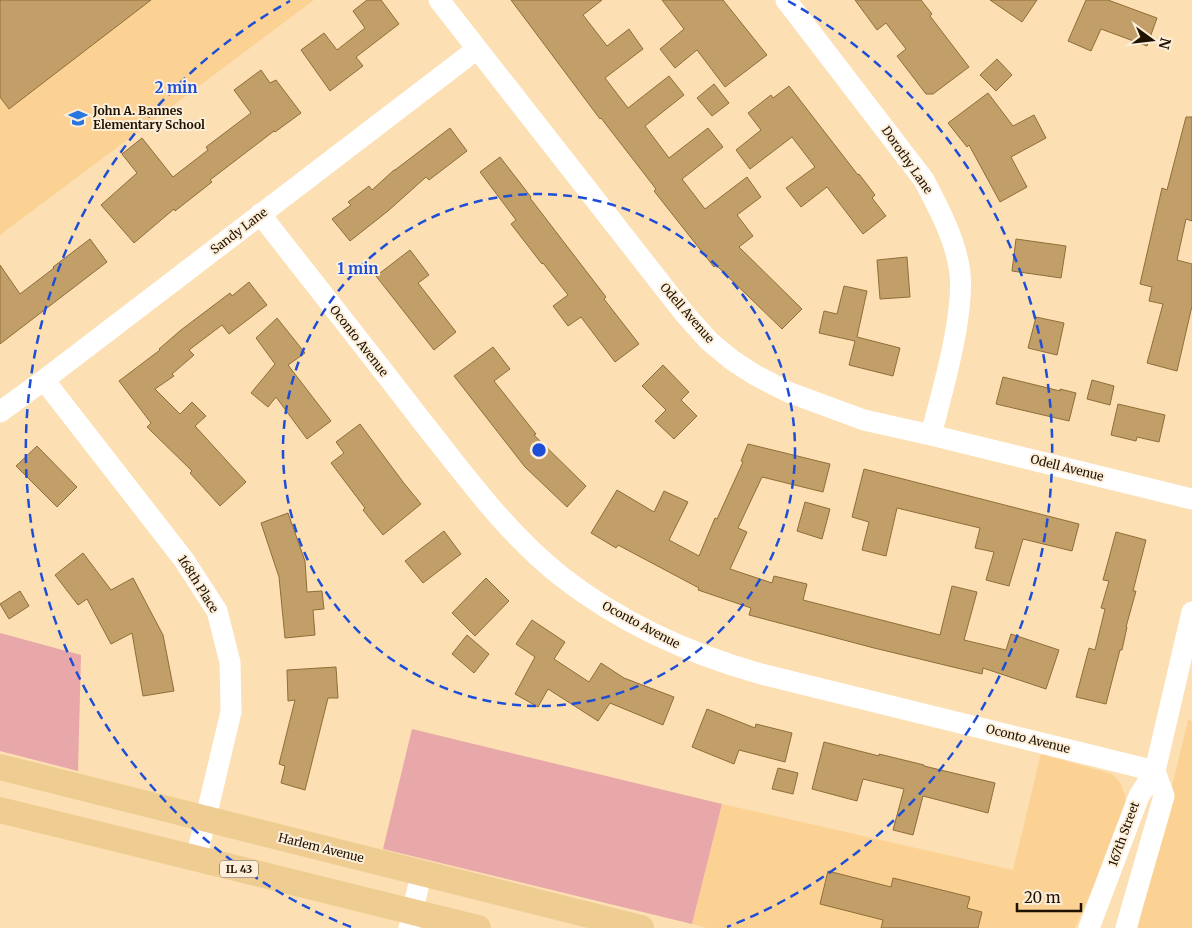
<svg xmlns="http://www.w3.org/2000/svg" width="1192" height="928" viewBox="0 0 1192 928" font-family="Merriweather,serif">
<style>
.built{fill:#fbd293}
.green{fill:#e8a8a9}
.building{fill:#c29e68;stroke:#8f6e38}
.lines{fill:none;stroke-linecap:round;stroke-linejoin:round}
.minor{stroke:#fff;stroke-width:21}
.major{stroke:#efcd92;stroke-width:26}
.ring{fill:none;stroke:#1d4ed8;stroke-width:2.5;stroke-dasharray:9 6}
.labels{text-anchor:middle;stroke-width:4;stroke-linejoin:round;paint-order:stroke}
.shield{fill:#fdeed9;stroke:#625441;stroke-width:1}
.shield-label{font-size:11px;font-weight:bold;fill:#1f1200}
.poi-label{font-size:12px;font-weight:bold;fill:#1f1200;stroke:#fdeed9;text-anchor:start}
.street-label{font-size:12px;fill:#1f1200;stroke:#fdeed9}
.centre{fill:#1d4ed8;stroke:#fdeed9;stroke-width:2.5}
.ring-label{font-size:15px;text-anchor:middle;font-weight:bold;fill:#1d4ed8;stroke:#fdeed9;stroke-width:4;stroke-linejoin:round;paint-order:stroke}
</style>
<rect width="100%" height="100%" fill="#fcdfb2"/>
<!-- built -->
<path class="built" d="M0,0H314L0,235Z
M1188,720L1192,721V928H1138Z
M1041,754L1112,774L1120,782L1125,795L1126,808L1122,822L1075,928H707L692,924L722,804L1013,870Z"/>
<!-- green -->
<path class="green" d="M0,633L81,655L78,771L0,751Z
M412,729L722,804L692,924L383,849Z"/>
<!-- building -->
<path class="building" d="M0,0H151L9,109L0,97Z
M367,0H381L399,24L356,57L363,66L330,91L301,50L324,33L337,50L365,28L353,11Z
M511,0H602L583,15L607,46L629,29L643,49L605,78L628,108L669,76L684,95L645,126L669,158L708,128L723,147L682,179L705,209L747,177L761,197L737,215L753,236L739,247L802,309L782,329L716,265L714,267L654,191L656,189L601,118L600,119Z
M662,0H723L767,55L725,87L697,50L675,68L660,49L684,29Z
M855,0H921L932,14L930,16L969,67L933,94H926L897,56L906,49L886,23L877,30Z
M990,0H1037L1022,22Z
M1086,0H1108L1157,18L1147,46L1101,29L1091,51L1068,41Z
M997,59L1012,75L996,91L980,75Z
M261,70L270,83L276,80L301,113L275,132L274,131L210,180L212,182L175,211L174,209L134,243L101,205L137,173L122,154L142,138L173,177L208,150L206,147L251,113L234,90Z
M714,84L729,103L712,116L697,98Z
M789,86L858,175L859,174L875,195L872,198L886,216L863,234L827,187L801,207L786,188L815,167L792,137L750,169L736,150L761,130L748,113L771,95L773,98Z
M988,93L1013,126L1034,115L1046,138L1011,157L1027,187L1000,202L969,145L967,147L948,123Z
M1186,117H1192V221L1186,219L1177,260L1192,264V306L1177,371L1147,363L1163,304L1149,301L1152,287L1140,284L1162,188L1167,190Z
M450,128L467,151L429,180L426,177L388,211L350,241L332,219L351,205L348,202L369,186L372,190L394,170H395Z
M500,157L531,197L530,198L606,297L604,299L639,344L615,362L581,317L568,326L553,306L568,295L543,263L542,264L511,224L516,220L480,172Z
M90,239L107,262L0,344V265L20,294L54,268L53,267Z
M1016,239L1066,246L1061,278L1012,271Z
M410,250L429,275L418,283L456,332L434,350L376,276Z
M907,257L910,297L880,299L877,260Z
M249,282L267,305L229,334L222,325L189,350L194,355L172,374L174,376L155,389L180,414L192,402L206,416L195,426L246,482L220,506L190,473L192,471L147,427L151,423L119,381L160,350L159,349L181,330L230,293L232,296Z
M844,286L867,291L857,337L900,348L893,376L849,365L855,341L819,333L824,311L837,314Z
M1036,317L1064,323L1057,355L1028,348Z
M277,318L305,353L288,365L331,421L307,439L276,397L268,407L251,393L275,364L256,338Z
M493,347L510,369L494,381L536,434L534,435L586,486L567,507L525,467L454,376Z
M663,365L689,392L681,400L697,416L674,439L655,421L666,410L642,386Z
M1003,377L1060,391V389L1076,393L1069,421L996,404Z
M1092,380L1114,386L1110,405L1087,399Z
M1118,404L1165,415L1159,442L1137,437L1136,441L1111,435Z
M360,424L403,482L421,504L383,535L363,510L365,508L331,463L344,453L336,442Z
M748,444L830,464L823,492L762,477L738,528L747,532L730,569L772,583L774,576L807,584L803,600L940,635L952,586L977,592L964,640L1006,650L1011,634L1059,650L1046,689L983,668L982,674L874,648L749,615L751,608L698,590L699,588L618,545L616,548L591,533L617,490L654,512L664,491L688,502L669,540L699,556L715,518L717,519L743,462L741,461Z
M37,446L77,487L57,507L16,466Z
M864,469L1079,524L1072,551L1023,539L1009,586L986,580L994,552L975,548L980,528L897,508L886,556L862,550L869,522L852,517Z
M805,502L830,509L822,539L797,531Z
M288,513L305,561L307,592L322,591L324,609L313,610L315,635L285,638L279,577L261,523Z
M444,531L461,554L423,583L405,561Z
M1116,532L1146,540L1133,591H1136L1126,627H1127L1122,650H1120L1106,704L1076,697L1089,648L1095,650L1105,609L1101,608L1109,581L1103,580Z
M83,553L111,590L133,578L163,635L174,691L143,696L132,633L111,644L87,599L78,605L55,575Z
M486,578L509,601L475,636L452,613Z
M20,591L29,606L9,619L0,604Z
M532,620L565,642L554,659L589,682L601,663L624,678L674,697L663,725L610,703L598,721L548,689L538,707L515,694L535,657L516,644Z
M467,635L489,654L474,673L452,654Z
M336,667L338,698H328L305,790L281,783L285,766L279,764L295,700L288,701L287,670Z
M707,709L755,728L756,724L792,733L785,762L739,750L734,764L692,747Z
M824,742L879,756V754L924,765V766L995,783L988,813L923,796L913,835L893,830L904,789L863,779L857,801L812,789Z
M778,768L798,773L793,794L772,789Z
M828,871L891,887L893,878L970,897L967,908L982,912L978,928H881L883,920L820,904Z"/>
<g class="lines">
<!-- minor -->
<path class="minor" d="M439,0L684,313L709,341L732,360L755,375L788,392L864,420L931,435L1192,499
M786,0L924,180C939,209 956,240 960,273C962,292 959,312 956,330C950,366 940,400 931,435
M260,214C314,283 368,351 421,420C465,475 506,533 562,577C621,623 690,654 761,674L1155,771
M44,380L184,560L217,611L230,662L231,712L196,859
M0,412L44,380L477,49
M409,928L421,874
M1089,928L1139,796L1155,771L1192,612
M1126,928L1164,796L1155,771"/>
<!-- major -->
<path class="major" d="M0,767L641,928
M0,810L478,928"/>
</g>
<!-- distance rings -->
<g class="ring">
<circle cx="539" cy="450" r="256"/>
<path d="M351 927A513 513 0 0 1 290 1M788 1A513 513 0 0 1 727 927"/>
</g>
<!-- icons -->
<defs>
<g id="school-bare" transform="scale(1.5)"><path d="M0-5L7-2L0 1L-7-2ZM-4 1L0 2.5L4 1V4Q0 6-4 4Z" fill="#2876e2" stroke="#fdeed9" stroke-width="2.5" paint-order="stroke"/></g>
</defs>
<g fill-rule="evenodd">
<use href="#school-bare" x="78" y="118"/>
</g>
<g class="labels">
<!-- shield labels -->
<rect class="shield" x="220" y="860.5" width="38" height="17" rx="4"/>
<g class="shield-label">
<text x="239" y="873">IL 43</text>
</g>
<!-- poi labels -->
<g class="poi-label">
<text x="93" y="115">John A. Bannes<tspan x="93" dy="14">Elementary School</tspan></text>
</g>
<!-- street labels -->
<g class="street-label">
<text transform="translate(907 160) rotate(55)" y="4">Dorothy Lane</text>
<text transform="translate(239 231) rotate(-37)" y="4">Sandy Lane</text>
<text transform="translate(687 313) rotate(49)" y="4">Odell Avenue</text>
<text transform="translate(359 341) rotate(52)" y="4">Oconto Avenue</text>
<text transform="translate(1067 468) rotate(14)" y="4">Odell Avenue</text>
<text transform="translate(198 584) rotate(58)" y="4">168th Place</text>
<text transform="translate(641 625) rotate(28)" y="4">Oconto Avenue</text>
<text transform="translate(1028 739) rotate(14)" y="4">Oconto Avenue</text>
<text transform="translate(1124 834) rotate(-70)" y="4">167th Street</text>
<text transform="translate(321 848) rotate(14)" y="4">Harlem Avenue</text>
</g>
</g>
<circle cx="539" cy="450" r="8" class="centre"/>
<g class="ring-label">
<text x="176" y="93">2 min</text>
<text x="358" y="274">1 min</text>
</g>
<!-- north arrow -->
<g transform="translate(1152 40) rotate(105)" stroke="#fdeed9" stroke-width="4" paint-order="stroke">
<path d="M0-4L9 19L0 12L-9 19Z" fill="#1f1200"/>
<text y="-8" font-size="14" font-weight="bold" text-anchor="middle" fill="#1f1200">N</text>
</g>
<!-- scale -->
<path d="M1017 903v8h64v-8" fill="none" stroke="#1f1200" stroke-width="2.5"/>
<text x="1024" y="903" font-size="15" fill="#1f1200" stroke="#fdeed9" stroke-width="4" paint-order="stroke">20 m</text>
</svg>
